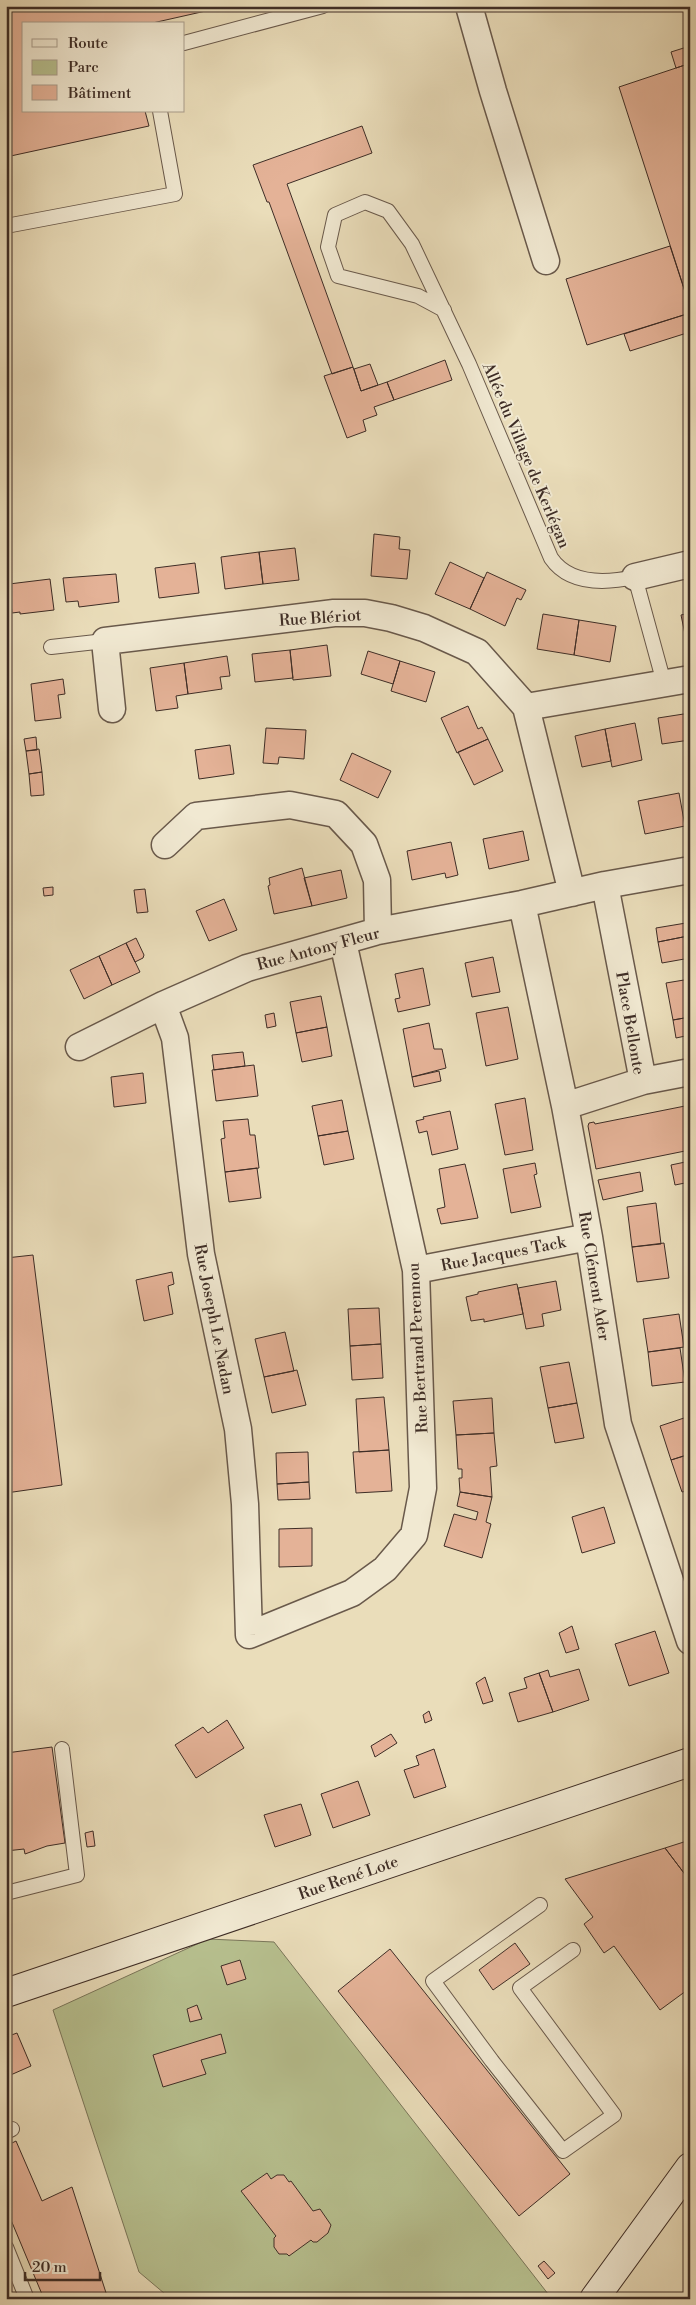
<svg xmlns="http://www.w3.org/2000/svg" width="696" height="2305" viewBox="0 0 696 2305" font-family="'Libre Bodoni',serif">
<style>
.green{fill:#b7c08f;stroke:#7a765a}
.building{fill:#e4b297;stroke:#3e2d26}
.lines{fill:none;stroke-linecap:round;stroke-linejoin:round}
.lane-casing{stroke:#69594b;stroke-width:16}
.street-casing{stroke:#69594b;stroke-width:29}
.secondary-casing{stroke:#3e2d26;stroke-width:30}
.lane{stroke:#f1e9d2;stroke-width:14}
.street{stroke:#f1e9d2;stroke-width:26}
.secondary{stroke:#f1e9d2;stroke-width:28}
.labels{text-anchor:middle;stroke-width:4;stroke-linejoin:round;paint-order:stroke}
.street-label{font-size:16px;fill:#3e2d26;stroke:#f1e9d2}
</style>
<rect width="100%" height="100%" fill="#eaddba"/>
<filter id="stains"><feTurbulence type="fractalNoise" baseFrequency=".004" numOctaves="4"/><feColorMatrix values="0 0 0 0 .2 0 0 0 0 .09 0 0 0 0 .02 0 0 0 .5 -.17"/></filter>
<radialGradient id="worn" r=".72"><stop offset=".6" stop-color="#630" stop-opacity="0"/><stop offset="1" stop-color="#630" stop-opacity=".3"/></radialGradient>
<!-- green -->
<path class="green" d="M208,1939L274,1942L552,2299H171L139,2272L53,2010Z"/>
<!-- building -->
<path class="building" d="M6,6H228L148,24H24V111H145L149,126L6,157Z
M690,46V68L688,64L676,68L671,52Z
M688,64L690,68V307L619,87Z
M362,126L372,153L287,184L353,367L332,374L269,202H267L253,165Z
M670,246L690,307V313L587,345L566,279Z
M690,313V332L630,351L624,334Z
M445,360L452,380L394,400L387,382Z
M370,364L378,385L361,391L354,369Z
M353,367L361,391L387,382L394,400L374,407L377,415L363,420L366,431L347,438L324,376Z
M374,534L400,537L399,549L410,550L407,579L371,576Z
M295,548L299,580L263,584L259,552Z
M259,552L263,584L225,589L221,557Z
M450,562L484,578L470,609L435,594Z
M195,563L199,593L159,598L155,568Z
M487,572L526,590L521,600L517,598L505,626L470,609Z
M116,574L119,602L79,607L78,601L66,602L63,578Z
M50,579L54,610L20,614V612L12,613L9,584Z
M690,613V643L687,644L681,615Z
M543,614L579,620L574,655L537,649Z
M579,620L616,626L610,662L574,655Z
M327,645L331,676L293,680L290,650Z
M290,650L293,678L255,682L252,654Z
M368,651L400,661L393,684L361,674Z
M227,656L230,676L220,677L222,689L188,694L184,663Z
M400,661L435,672L426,702L391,691Z
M184,663L188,694L176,696L178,708L156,711L150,668Z
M63,679L65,694L58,695L61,718L35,721L31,684Z
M468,706L478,729L482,727L488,739L457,753L441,718Z
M690,713V740L662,744L658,718Z
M635,723L642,760L612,767L605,729Z
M266,728L306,730L304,759L279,757L278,764L263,763Z
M605,729L611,761L582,767L575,736Z
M36,737L37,750L26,751L24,739Z
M488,739L503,771L474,785L458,752Z
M230,745L234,774L199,779L195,750Z
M39,749L42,772L29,774L26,751Z
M352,753L391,771L378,798L340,780Z
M42,772L44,795L31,796L29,774Z
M679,793L685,826L645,834L638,801Z
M523,831L529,860L489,869L483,839Z
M451,842L458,875L446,878L445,873L412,880L407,851Z
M302,868L312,906L274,914L268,886L270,885L269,878Z
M341,870L347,898L312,906L304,878Z
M53,887V895L44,896L43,888Z
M145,889L148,912L137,913L134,890Z
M224,899L237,930L209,941L196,911Z
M686,923L688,936L658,942L656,928Z
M688,936L690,958L662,963L658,942Z
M136,938L144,955L143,958L135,962L126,943Z
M126,943L140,972L112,985L99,956Z
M99,956L112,985L84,999L70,970Z
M493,957L500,992L472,997L465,963Z
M423,968L430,1005L398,1012L395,999L400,998L395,974Z
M690,979V1017L673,1020L666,983Z
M321,996L327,1027L296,1033L290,1002Z
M508,1007L518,1059L486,1066L476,1013Z
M274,1013L276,1026L267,1028L265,1015Z
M690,1017V1035L676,1038L673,1020Z
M429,1023L434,1049H442L446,1068L412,1077L403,1029Z
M327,1027L332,1056L302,1062L296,1033Z
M243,1052L245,1066L214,1070L212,1055Z
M254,1065L258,1096L216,1101L212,1070Z
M439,1071L441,1081L414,1087L412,1077Z
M143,1073L146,1103L114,1107L111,1077Z
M525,1098L533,1150L505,1155L495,1104Z
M342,1100L348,1131L318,1136L312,1106Z
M690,1105V1150L596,1169L588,1126L589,1123L594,1122L595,1124Z
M450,1111L458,1149L432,1155L427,1131L419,1133L416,1121L424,1119L423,1117Z
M248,1119L250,1135H255L259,1168L225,1172L221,1139L225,1138L223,1121Z
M348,1131L354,1159L324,1165L318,1136Z
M690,1161V1182L675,1185L671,1165Z
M535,1163L537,1174L534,1175L541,1207L511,1213L503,1169Z
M465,1164L478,1218L441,1224L437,1209L445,1207L439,1169Z
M257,1168L261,1198L229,1202L225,1172Z
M640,1172L643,1191L603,1200L598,1180Z
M656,1203L661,1244L632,1247L627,1207Z
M664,1243L669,1278L637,1282L632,1247Z
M33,1255L62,1485L6,1493V1258Z
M172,1272L174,1284L168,1286L173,1314L144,1321L136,1280Z
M556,1281L561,1310L542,1314L544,1326L526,1329L518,1288Z
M517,1284L523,1314L484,1322V1319L471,1321L466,1297L478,1294V1292Z
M379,1308L381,1344L350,1346L348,1309Z
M679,1314L684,1347L648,1352L643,1319Z
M285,1332L294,1371L264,1377L255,1339Z
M381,1344L383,1378L352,1380L350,1346Z
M680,1348L685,1382L652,1386L648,1352Z
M569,1362L577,1403L548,1408L540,1367Z
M297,1370L306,1405L272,1413L264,1377Z
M384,1397L389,1450L359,1452L356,1399Z
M492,1398L494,1433L456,1435L453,1401Z
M577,1403L584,1438L555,1443L548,1408Z
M690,1416V1454L671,1460L660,1426Z
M494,1433L497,1466L490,1467L492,1497L460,1492L459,1478H462V1469H458L456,1435Z
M389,1450L392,1491L356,1493L353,1452Z
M308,1452L309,1482L277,1484L276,1453Z
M690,1454V1490L682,1492L671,1460Z
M309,1482L310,1499L278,1500L277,1484Z
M460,1492L492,1497L486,1522L491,1524L482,1558L444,1546L454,1514L476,1520L478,1512L457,1506Z
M604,1507L615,1543L582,1553L572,1517Z
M312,1528V1566L279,1567V1529Z
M572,1626L579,1649L566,1653L559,1633Z
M655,1631L669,1673L629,1686L615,1644Z
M579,1669L589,1700L553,1712L539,1673L548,1670L550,1677Z
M539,1673L553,1712L518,1722L509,1693L527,1688L524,1678Z
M485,1677L493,1701L483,1704L476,1683Z
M429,1711L432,1720L425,1723L423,1715Z
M227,1720L244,1748L196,1778L175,1745L203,1727L208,1733Z
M391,1734L397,1743L375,1757L371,1746Z
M52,1747L65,1843L47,1846L25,1854L24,1849L6,1851V1753Z
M434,1749L446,1787L414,1798L404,1770L419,1765L416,1756Z
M358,1781L370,1815L333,1828L321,1794Z
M301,1804L311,1835L275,1847L264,1815Z
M93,1831L95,1846L87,1847L85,1833Z
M690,1840V1881L665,1848Z
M665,1848L690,1881V1988L660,2010L614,1946L604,1953L584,1924L593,1917L565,1879Z
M515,1943L530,1964L493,1990L479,1970Z
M390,1949L570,2174L519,2216L338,1991Z
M240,1960L246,1979L227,1985L221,1966Z
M197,2005L202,2019L190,2022L187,2009Z
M17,2033L31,2066L6,2077V2037Z
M221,2034L226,2053L201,2060L206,2074L163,2087L153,2055Z
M16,2141L42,2201L72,2187L108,2299H44L6,2208V2146Z
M267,2173L271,2179L277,2175H284L289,2182L291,2181L313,2211L320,2209L331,2225L328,2233L317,2242H313L311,2240L289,2256L287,2254H279L274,2247V2238L276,2236L241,2191Z
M544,2261L555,2273L548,2279L538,2266Z"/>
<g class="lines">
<!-- lane casing -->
<g class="lane-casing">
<path id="lane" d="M184,43L323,6
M6,226L175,194L160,111
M444,310L418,296L338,276L328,247L335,215L365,202L388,211L412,244L469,364L551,558C570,586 607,583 635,577L664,683
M51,647L105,641
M6,1893L77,1875L62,1749
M540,1905L433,1981L492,2061L563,2151L614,2115L520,1988L573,1950
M6,2132L12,2129
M6,2247L27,2299"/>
</g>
<!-- street casing -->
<g class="street-casing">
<path id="street" d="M469,6L493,91L546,261
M635,577L690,564
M526,707L690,679
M112,709L105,641L334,613H365L391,618L424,628L477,652L526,707L572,893
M165,845L196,816L290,805L336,814L364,844L377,880L378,931
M605,885L643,1081
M522,904L565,1106L589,1237L618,1424L690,1641
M163,1005L175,1038L201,1254L238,1429L245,1504L249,1635L352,1593L385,1569L414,1535L423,1488L416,1270L343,942
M79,1047L163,1005L247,968L378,931L522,904L605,885L690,870
M565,1106L643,1081L690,1072
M416,1270L589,1237"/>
</g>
<!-- secondary casing -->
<g class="secondary-casing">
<path id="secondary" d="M6,1993L690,1762
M594,2299L690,2167"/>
</g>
<!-- lane -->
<use href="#lane" class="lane"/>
<!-- street -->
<use href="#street" class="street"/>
<!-- secondary -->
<use href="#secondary" class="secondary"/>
</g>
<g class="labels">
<!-- street labels -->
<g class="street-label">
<text transform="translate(527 455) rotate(67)" y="6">Allée du Village de Kerlégan</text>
<text transform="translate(320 617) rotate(-4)" y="6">Rue Blériot</text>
<text transform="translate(318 948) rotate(-15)" y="6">Rue Antony Fleur</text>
<text transform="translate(631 1023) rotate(80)" y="6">Place Bellonte</text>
<text transform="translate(503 1253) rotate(-11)" y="6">Rue Jacques Tack</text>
<text transform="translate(595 1276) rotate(81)" y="6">Rue Clément Ader</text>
<text transform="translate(215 1319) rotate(79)" y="6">Rue Joseph Le Nadan</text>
<text transform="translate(417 1348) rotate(-93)" y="6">Rue Bertrand Perennou</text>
<text transform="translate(348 1877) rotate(-19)" y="6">Rue René Lote</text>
</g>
</g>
<!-- margin -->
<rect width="696" height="2305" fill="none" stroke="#eaddba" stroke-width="25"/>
<rect x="8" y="8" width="681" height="2290" fill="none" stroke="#3e2d26" stroke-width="2.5"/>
<rect x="12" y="12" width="671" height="2280" fill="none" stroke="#3e2d26"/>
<!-- legend -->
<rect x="22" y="22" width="162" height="90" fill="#f1e9d2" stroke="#a99e8d"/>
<rect x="32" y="39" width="25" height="8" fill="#f1e9d2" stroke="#a99e8d"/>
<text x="68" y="48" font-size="15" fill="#3e2d26">Route</text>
<rect x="32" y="60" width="25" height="15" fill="#b7c08f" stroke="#a99e8d"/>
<text x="68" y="72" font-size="15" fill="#3e2d26">Parc</text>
<rect x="32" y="85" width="25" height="15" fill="#e4b297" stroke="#a99e8d"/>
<text x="68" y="98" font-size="15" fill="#3e2d26">Bâtiment</text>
<!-- scale -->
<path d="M25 2272v8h75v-8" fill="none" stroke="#3e2d26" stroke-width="2.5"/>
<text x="32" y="2272" font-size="15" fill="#3e2d26" stroke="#f1e9d2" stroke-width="4" paint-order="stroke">20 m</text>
<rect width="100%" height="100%" filter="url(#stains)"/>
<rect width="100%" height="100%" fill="url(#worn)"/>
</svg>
